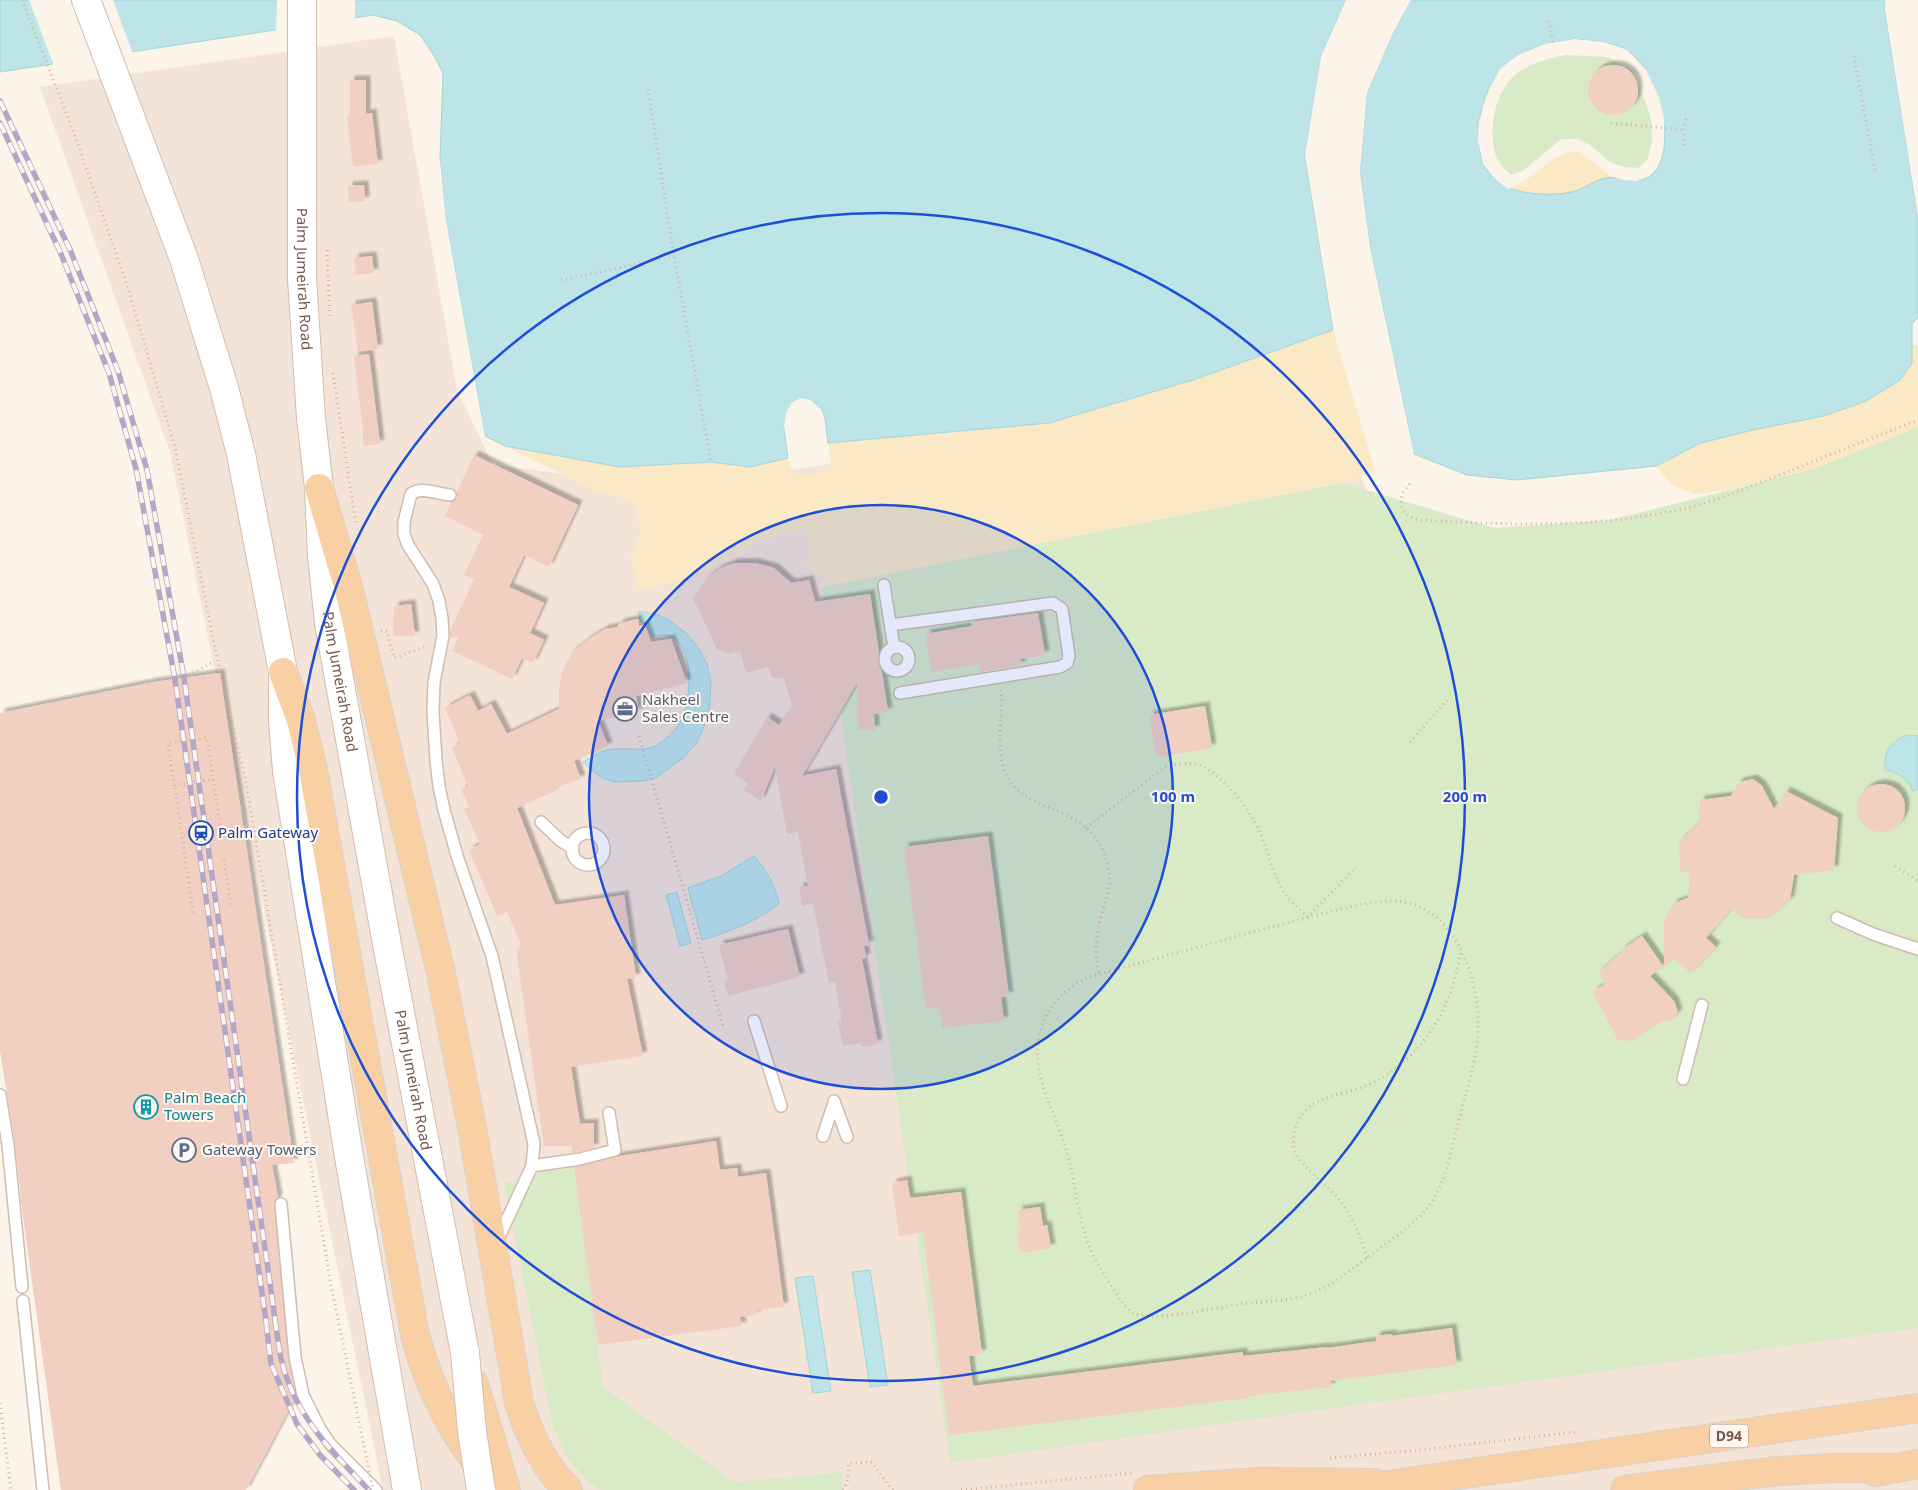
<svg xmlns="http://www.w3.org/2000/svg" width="1918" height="1490" viewBox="0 0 1918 1490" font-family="'Noto Sans',sans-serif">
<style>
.residential{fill:#f4e4d7}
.green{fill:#d9eac7}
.sand{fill:#fae9c4}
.water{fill:#bde4e6;stroke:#a3d5d7;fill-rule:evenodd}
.pier{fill:#fcf3e9}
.building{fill:#f1cfc1;filter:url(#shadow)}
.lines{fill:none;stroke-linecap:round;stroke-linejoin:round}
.service-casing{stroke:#d0bcb1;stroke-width:14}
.secondary-casing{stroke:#d3bbae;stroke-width:30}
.primary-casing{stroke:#d9d0cd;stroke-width:30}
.path{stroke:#d6b2a3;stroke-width:3;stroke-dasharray:1 4;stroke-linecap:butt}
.service{stroke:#fff;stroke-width:11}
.secondary{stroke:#fff;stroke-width:28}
.primary{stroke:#f9d0a3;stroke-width:28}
.rail-casing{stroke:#b4a6c7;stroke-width:5.5}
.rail{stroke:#fff7ef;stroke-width:4;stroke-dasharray:11;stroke-linecap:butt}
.secondary-bridge-casing{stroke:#d3bbae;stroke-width:30;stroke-linecap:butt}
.path-bridge{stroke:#d6b2a3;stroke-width:3;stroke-dasharray:1 4;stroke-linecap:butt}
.secondary-bridge{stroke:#fff;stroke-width:28}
.ring{fill:none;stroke:#1d4ed8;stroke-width:2.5}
.labels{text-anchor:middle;stroke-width:4;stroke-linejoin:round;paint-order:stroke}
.shield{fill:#fff7ef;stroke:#9f877d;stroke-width:1}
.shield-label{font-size:14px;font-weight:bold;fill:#76574c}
.street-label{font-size:15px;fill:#76574c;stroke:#fff7ef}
.service-label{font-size:15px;fill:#4e5e75;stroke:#fff7ef;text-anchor:start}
.transit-label{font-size:15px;fill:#164399;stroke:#fff7ef;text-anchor:start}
.culture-label{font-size:15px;fill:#0d838f;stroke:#fff7ef;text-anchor:start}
.centre{fill:#1d4ed8;stroke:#fff7ef;stroke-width:2.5}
.ring-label{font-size:15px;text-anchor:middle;font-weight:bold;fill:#1d4ed8;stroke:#fff7ef;stroke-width:4;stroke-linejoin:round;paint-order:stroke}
</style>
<defs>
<filter id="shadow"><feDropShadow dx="4.5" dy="-4.5" stdDeviation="1" flood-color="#0004"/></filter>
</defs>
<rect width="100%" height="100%" fill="#fcf3e9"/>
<!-- residential -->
<path class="residential" d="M394,36L457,390L493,465L671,487L878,457L1323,363L1372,507L1409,535L1716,523L1918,443V1490H383L170,452L40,87Z"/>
<!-- green -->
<path class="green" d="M1566,55L1608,57L1633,71L1646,103L1651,120L1652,141L1648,159L1638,168L1624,167L1610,162L1590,145L1577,139H1561L1524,170L1511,175C1504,169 1498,162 1495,153C1488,128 1496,87 1519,72C1533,62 1550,58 1566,55Z
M1918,427V1328L1255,1419L950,1463L822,587L1343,483L1494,528L1610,520L1813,469Z
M574,1163L603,1387L734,1482L842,1472V1490H600L587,1480L566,1456L552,1424L504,1183Z"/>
<!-- sand -->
<path class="sand" d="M1578,151L1612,177C1599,179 1588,187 1575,191C1554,198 1530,192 1508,189C1537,179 1547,154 1578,151Z
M1333,330L1375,471L1343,483L822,587L823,576L805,568L811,545L804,527L778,536L755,540L742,555L721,562L674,583L638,589L631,558L642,530L632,500L601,493L505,446L620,467L711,462L750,467L788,458L792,473C810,475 819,479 831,463L828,443L1049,423L1196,379Z
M1912,344L1918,346V427L1813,469L1728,490L1695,494L1672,485L1656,466L1701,443L1866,401L1899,380L1912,363Z"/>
<!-- water -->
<path class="water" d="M0,0H1346L1321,56L1305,155L1333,330L1196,379L1049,423L828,443C826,434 827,419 822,411C815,399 803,397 792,402L784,425L788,458L750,467L711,462L620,467L505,446L485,436L446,220L440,160L443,73L433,54L420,35L397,21L373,15L0,72Z
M1411,0H1885V10L1918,217V317L1912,324V363L1899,381L1866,401L1824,416L1757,429L1701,443L1656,466L1517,480L1467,475L1414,454L1370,247L1360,172L1367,93L1392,35ZM1575,39C1591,41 1612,41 1627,50C1656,69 1682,151 1650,176C1636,186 1621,175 1606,178C1595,180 1585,188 1575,191C1556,197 1508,195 1495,179C1491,175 1486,169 1483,164C1481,160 1481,154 1480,149C1474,116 1488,75 1517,56C1534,45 1556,43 1575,39Z
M638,611L659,615L669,620L687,634L698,647L707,664L711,683L709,716L696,744L682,759L657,777L644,781L614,782L600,777L583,762C591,758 599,752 607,750C623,746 646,754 660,743C666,739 675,730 679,724C691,706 695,651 674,638C668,634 659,636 652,636L645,624L641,622Z
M1907,735L1918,736V789L1913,791C1908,779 1898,772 1885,770C1885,750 1888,744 1907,735Z
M754,856C768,872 773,882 779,903C763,919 723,934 702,940L688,888L721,876Z
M677,892L691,943L680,946L666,895Z
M870,1270L888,1385L870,1387L852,1272Z
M813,1276L831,1391L813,1393L795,1278Z"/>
<!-- pier -->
<path class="pier" d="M29,0H113L133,54L54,66Z
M277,0H355V21L276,33Z
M1346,0L1348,1L1323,56L1308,155L1335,330L1334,333L1305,155L1321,56Z
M1408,0H1411L1392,35L1367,93L1360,172L1370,247L1414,454L1412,456L1368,247L1358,172L1365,93L1390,34Z
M1885,0H1888L1887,9L1918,202V217L1885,10Z
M1575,39L1604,42L1627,50L1646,70L1659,97L1664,119V142L1660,161L1650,175L1637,181L1622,180L1609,175L1637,178L1649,173L1658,160L1662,141L1661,119L1656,98L1644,71L1625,52L1603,45L1575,42L1545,47L1519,57L1502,71L1492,88L1486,105L1482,122L1481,139L1485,163L1498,179L1509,187H1514L1508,189L1497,181L1483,164L1478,140L1479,122L1490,87L1500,69L1518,55L1545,44Z
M440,160L446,220L485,436L483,435L443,220L438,161Z
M801,398L811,400L822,411L827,445L820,413L809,402L801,400L793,404L788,414L787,425L791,458L789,460L784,425L786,413L792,402Z"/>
<!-- building -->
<path class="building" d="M1588 90a25 25 0 1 1 50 0a25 25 0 1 1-50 0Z
M350,80H366V114L372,113L378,164L353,167L347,116H350Z
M364,185L365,201L349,202L348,186Z
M372,256L374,273L356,275L354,258Z
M372,302L378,349L358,351L351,305Z
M369,354L380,444L363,446V431L354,356Z
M474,455L578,505L549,567L524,555L509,587L544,603L530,633L544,640L533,663L522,658L512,679L452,651L459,637H450V630L474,580L464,575L483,535L445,516L451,502L456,499L457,492Z
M734,563H755L774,568L791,583L809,580L815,602L870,594L888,712L874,714L875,730H858L857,683L802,776L836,769L869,945L864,946L866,958L862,959L878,1044L862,1047L861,1043L843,1046L838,1022H842L835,982L829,983L813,904L802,906L799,887L808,886L798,832L787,834L775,767L761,801L744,790L748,783L734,774L767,717L779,725L792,705L784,679L772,678L769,667L746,673L740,651L729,654L717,649L693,598L707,578L719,569Z
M411,604L415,636H393L394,606Z
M1038,613L1045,655L1020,659L1022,665L980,672L979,664L932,672L925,634L972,626L971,622Z
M638,619L639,626L645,625L651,642L671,639L687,683L636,696L639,712L598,721L608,746L574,761L581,779L554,788L555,791L517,808L555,905L624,895L636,978L627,979L643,1056L571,1067L580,1124L594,1123V1148L572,1153V1146H544L516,949L522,947L507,912L497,916L469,850L480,844L464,809L469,807L461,789L468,786L452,748L460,743L445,708L470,695L478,711L491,704L507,734L559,709V689L562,672L572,652L590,638L605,629L617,627L620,623Z
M220,673L294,1163L272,1165L278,1198L274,1205L288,1358L296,1396L246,1490H61L22,1209L15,1144L0,1051V713L154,682Z
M1205,706L1212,748L1156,757L1149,715Z
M1753,779L1762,786L1774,809L1786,791L1838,818L1834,870L1794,875L1790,900L1768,919L1742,918L1732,908L1706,938L1716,947L1691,973L1673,959L1664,966V922L1674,903L1688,898L1690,871L1680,872L1679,842L1699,824L1700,800L1731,796L1739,782Z
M1857 808a24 24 0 1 1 48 0a24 24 0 1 1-48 0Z
M988,836L1009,996L1001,997L1004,1021L942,1028L939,1007L926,1009L904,847Z
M788,929L800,977L728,996L724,981L728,980L719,945Z
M1642,936L1663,966L1650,976L1674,1001L1678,1012L1672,1020L1657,1023L1634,1041L1618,1040L1593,992L1605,984L1599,972L1622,952L1621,950Z
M716,1141L720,1170L737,1168L738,1177L766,1173L784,1307L757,1310V1315L740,1317L742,1326L598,1345L574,1167L620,1156Z
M907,1180L910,1198L961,1192L982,1354L969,1356L973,1386L1243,1352V1356L1327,1347V1348L1376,1341V1336L1392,1334V1336L1452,1328L1457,1365L1331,1381V1387L1248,1396V1398L949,1435L923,1232L899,1236L892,1183Z
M1040,1207L1043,1226L1047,1225L1051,1248L1021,1253L1017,1231L1021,1230L1018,1210Z"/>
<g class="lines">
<!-- service casing -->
<g class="service-casing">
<path id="service" d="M450,495C439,494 420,486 411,494L404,522V534L408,545L433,584L439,601L442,618L443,636L434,682L433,712L436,761L439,786L444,810L458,859L492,956L534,1144L532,1166L497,1241
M884,585L894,647
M891,625L1053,603L1062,609L1069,656L1067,663L1060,667L900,693
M885 659a12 12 0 1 1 24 0a12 12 0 1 1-24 0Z
M541,822L561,841L573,848
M572 849a16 16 0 1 1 32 0a16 16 0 1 1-32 0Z
M1837,918L1873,934L1918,949
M754,1021L781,1106
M1683,1079L1702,1005
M0,1095L8,1145L22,1287
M834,1101L847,1137
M823,1136L834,1103
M532,1166L580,1159L615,1150L609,1113
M281,1204L295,1357L303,1395L320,1429L331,1445L376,1490
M23,1301L43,1490"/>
</g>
<!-- secondary casing -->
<g class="secondary-casing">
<g id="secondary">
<path d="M86,0L184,259L224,388L241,454L283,672V721L287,771L350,1163L407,1490"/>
<path id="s1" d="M302,0V278L311,418L319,488L322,555L329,623L387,944L465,1353"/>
</g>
</g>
<!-- primary casing -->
<g class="primary-casing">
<path id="primary" d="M319,488L348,586L440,969L472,1127L519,1402C529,1436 543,1465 568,1490
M283,672L301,720L313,770L415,1335C431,1394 458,1447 502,1490
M474,1384L506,1490
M1875,1472L1918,1464
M1148,1490L1259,1482L1375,1483
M1354,1490L1918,1408
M1625,1490L1778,1471L1835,1468H1893"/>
</g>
<!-- path -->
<path class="path" d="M1549,21L1553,43
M1854,56L1875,171
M648,89L674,256L711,462
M1611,123L1685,130
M1683,145L1686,115
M327,250L330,319
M561,280L674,256
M333,373L356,525
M1410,484C1395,499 1399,515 1419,520C1513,525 1607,529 1698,505C1726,497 1753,485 1780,475C1826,456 1872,438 1918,420
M381,631H387L394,658L427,646
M184,678L213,662
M1001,690C1003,715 996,744 1004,769C1019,815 1083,802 1103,851C1119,889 1101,901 1097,936C1095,949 1096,961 1099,973
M639,736L724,1029
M1410,742L1447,700
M213,776L207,738L168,743L174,785L213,779L221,831
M175,788L193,913
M1086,828L1165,767C1176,764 1187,762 1199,765C1222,773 1250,810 1260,832C1268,850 1272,871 1282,889C1288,900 1298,908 1308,917C1331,912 1370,900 1393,901C1450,903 1474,965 1478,1014C1480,1051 1469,1081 1460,1116C1453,1141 1449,1169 1437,1193C1424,1219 1397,1235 1375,1252C1353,1268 1333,1286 1307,1295C1282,1303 1257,1301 1233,1305C1212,1309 1153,1321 1135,1314C1125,1309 1119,1298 1113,1288C1102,1272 1092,1256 1086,1237C1077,1210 1075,1181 1067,1153C1057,1115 1034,1083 1038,1042C1042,1012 1062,989 1089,977L1308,917L1356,867
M224,859L231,907
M1895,866L1918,881
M1367,1258C1360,1237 1354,1218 1340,1201C1327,1185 1311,1174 1298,1158C1293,1149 1292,1139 1295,1129C1305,1096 1336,1097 1363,1087C1377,1082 1391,1072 1402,1063C1437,1033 1454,995 1461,950
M0,1403L11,1490
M1330,1458L1420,1450L1575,1432
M843,1490L847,1483L849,1463L871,1462L890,1487L894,1490
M961,1490L1132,1473"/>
<!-- service -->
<use href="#service" class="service"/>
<!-- secondary -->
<use href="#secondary" class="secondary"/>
<!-- primary -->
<use href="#primary" class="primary"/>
<!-- rail casing -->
<g class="rail-casing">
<path id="rail" d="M0,101L71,252L118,371L147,470L184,678L276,1326
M0,123L61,254L109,373L136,469L175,679L267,1328
M275,1320C277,1332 278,1345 281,1358C293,1413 331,1451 369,1490
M266,1322L271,1364L297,1424L320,1455L354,1490"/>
</g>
<!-- rail -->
<use href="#rail" class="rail"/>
<!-- secondary-bridge casing -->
<g class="secondary-bridge-casing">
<path id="secondary-bridge" d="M465,1353L472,1431L481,1490"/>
</g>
<!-- path-bridge -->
<path class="path-bridge" d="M22,0L74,133L128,288L175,447L215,648L246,783L331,1285L373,1490"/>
<!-- secondary-bridge -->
<use href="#secondary-bridge" class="secondary-bridge"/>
</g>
<!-- distance rings -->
<circle cx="881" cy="797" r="292" fill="#1d4ed8" fill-opacity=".12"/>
<g class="ring">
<circle cx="881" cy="797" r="292"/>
<circle cx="881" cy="797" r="584"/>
</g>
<!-- icons -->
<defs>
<g id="office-ring" transform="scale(1.25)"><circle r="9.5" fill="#fff7ef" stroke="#5c6f8a" stroke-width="1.5"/><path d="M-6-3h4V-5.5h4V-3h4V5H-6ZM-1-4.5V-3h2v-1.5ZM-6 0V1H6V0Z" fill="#5c6f8a"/></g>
<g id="station-ring" transform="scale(1.25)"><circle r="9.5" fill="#fff7ef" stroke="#1a4fb4" stroke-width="1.5"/><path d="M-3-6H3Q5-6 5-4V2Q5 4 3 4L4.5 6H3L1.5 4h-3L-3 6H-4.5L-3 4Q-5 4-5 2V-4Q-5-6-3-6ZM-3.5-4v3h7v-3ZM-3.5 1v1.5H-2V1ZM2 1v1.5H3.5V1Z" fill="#1a4fb4"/></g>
<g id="building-ring" transform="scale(1.25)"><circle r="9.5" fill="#fff7ef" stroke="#0f9aa8" stroke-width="1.5"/><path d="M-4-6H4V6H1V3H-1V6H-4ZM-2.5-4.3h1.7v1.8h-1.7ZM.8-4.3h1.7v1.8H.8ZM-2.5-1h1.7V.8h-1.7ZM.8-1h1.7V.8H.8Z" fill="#0f9aa8"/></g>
<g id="parking-ring" transform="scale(1.25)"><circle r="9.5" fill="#fff7ef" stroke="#5c6f8a" stroke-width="1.5"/><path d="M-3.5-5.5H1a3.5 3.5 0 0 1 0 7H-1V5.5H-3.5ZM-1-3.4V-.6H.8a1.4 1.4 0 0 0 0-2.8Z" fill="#5c6f8a"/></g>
</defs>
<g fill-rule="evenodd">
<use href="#office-ring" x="625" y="709"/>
<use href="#station-ring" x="201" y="833"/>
<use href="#building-ring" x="146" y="1107"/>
<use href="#parking-ring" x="184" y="1150"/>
</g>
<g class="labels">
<!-- shield labels -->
<rect class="shield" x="1710" y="1424.5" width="38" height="23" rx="4"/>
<g class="shield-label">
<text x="1729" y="1441">D94</text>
</g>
<!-- street labels -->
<g class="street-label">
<text dy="5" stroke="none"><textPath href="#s1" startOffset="279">Palm Jumeirah Road</textPath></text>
<text dy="5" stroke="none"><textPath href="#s1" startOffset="684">Palm Jumeirah Road</textPath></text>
<text dy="5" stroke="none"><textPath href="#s1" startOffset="1089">Palm Jumeirah Road</textPath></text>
</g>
<!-- service labels -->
<g class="service-label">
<text x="642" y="705">Nakheel<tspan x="642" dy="17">Sales Centre</tspan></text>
<text x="202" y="1155">Gateway Towers</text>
</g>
<!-- transit labels -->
<g class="transit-label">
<text x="218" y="838">Palm Gateway</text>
</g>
<!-- culture labels -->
<g class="culture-label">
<text x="164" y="1103">Palm Beach<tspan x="164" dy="17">Towers</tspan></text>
</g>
</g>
<circle cx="881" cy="797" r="8" class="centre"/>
<g class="ring-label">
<text x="1173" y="802">100 m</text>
<text x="1465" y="802">200 m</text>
</g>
</svg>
